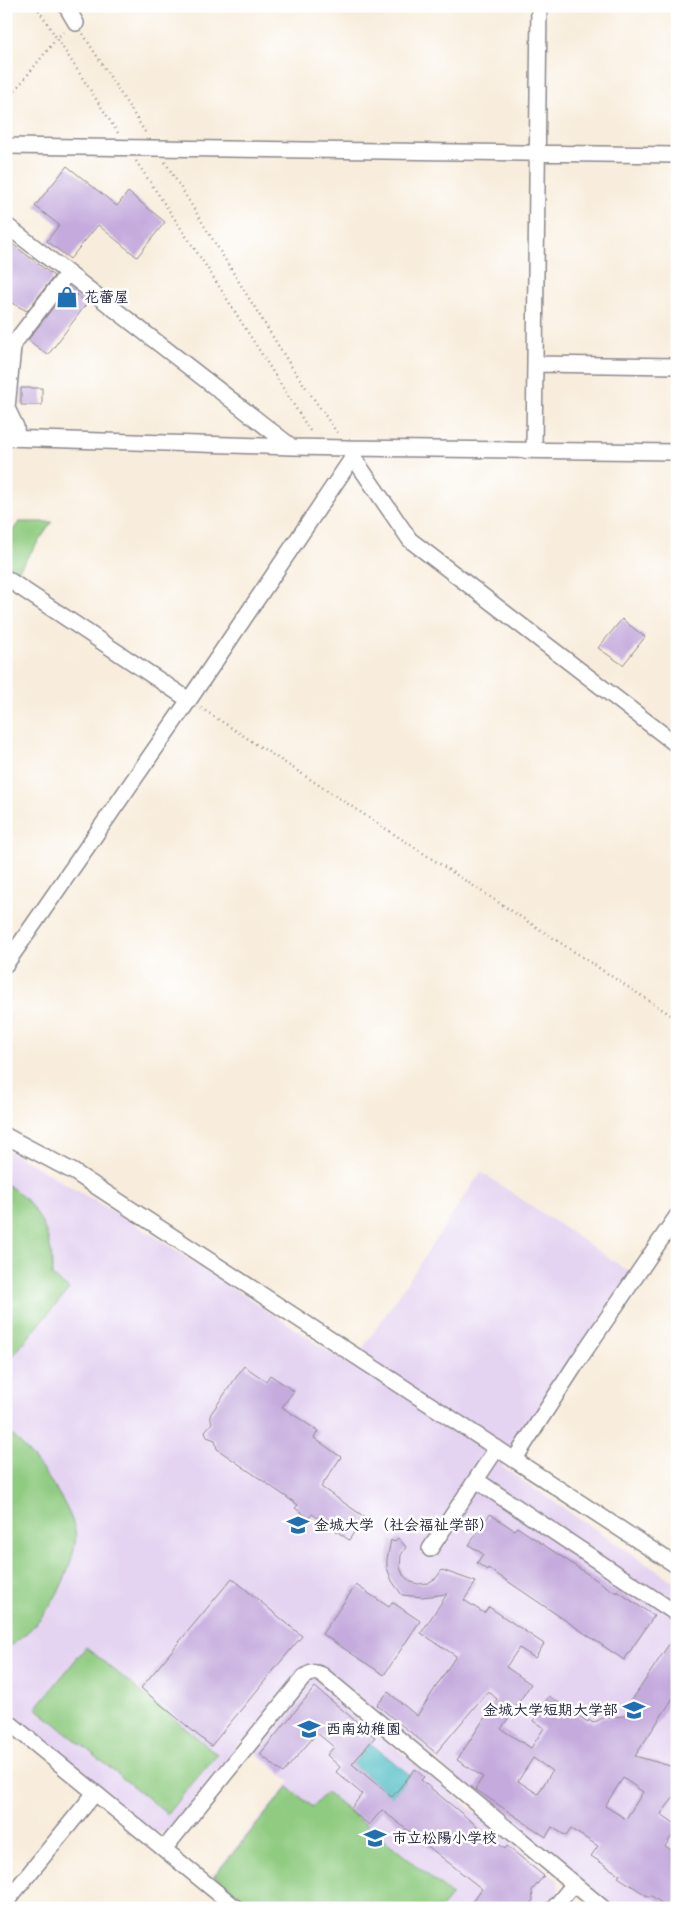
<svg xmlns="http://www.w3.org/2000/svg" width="683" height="1914" viewBox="0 0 683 1914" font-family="'Playpen Sans','Klee One',sans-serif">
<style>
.built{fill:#e4d3f1}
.green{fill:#8fcb80;stroke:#58765e}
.water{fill:#4fbdc4;stroke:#387080}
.building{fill:#c4aadd;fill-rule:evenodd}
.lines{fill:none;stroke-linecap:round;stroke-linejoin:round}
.minor-casing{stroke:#8d888c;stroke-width:18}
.path{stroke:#8d888c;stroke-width:2.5;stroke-dasharray:1 4;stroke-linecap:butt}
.minor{stroke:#fff;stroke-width:15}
.labels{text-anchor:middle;stroke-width:5;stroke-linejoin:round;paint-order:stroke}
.poi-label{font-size:15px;font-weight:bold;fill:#22223b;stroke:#fff;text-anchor:start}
</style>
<rect width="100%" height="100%" fill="#fff"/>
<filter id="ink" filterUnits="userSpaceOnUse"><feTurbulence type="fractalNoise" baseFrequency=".02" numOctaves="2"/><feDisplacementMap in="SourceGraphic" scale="10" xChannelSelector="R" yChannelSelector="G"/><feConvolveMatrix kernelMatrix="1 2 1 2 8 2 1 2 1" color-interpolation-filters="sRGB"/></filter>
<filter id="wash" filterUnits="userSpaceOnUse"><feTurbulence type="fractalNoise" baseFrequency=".0096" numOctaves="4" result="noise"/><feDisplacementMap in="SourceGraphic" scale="20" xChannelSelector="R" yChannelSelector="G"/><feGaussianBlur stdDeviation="1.12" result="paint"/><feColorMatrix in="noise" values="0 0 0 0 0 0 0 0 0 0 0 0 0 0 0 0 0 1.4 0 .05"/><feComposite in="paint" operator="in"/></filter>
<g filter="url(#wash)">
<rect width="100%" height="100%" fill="#f8eddc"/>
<!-- built -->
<path class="built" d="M6,1149L151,1234L351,1366L481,1172L631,1273L502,1467L677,1584V1908H614L380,1714L370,1727L557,1879L559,1887L558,1895L547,1908H248L211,1877L290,1782L241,1741L169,1831L161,1833L153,1831L6,1709Z"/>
<!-- green -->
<path class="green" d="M19,522H52L16,574L6,567V540Z
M6,1184C39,1204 54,1238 52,1276L69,1289L6,1364Z
M6,1429C30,1451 68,1499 75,1530C77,1542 73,1554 70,1564C59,1598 37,1629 6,1649Z
M86,1647L217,1754L167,1814L36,1708Z
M288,1787L313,1807L326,1792L452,1895L441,1908H254L214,1876Z"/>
<!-- water -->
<path class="water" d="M370,1743L410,1775L392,1797L352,1764Z"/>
<g id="blocks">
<!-- building -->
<path class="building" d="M67,166L117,206L128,192L165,222L137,257L98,225L70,259L47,241L59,225L35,206Z
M6,239L54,276L27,311L6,300Z
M68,288L87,303L48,355L28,340Z
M21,388H42V405H21Z
M622,619L645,637L623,665L598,648Z
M244,1366L266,1381L270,1375L294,1391L282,1407L318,1431L314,1438L341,1457L321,1487L366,1518L370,1523L365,1531L358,1526L349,1540L312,1514L309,1518L295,1508L298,1505L217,1449L215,1440L207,1437L205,1431L212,1423L210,1415Z
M490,1514L514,1530L517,1527L616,1593L617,1591L654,1616L624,1660L488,1568L487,1570L477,1563L483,1554L469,1545Z
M398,1538L406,1547L401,1555L400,1567L403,1575L411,1582L418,1584L428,1583L436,1578L442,1570L476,1582L464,1600L484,1613L489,1607L544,1644L535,1658L519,1648L506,1667L531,1684L501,1729L531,1748L544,1728L533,1721L549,1696L588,1722L589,1720L593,1723L603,1718L635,1715L626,1709L677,1632V1692L635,1756L677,1768V1793L661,1814L677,1825V1829L665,1846L677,1853V1908H669L650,1895L649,1897L618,1877L620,1875L591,1856L598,1846L571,1829L566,1836L552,1827L546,1837L475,1789L483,1777L457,1760L497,1699L488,1691L436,1753L377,1705L388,1692L417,1716L456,1656L421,1633L447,1594L422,1597L402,1595L392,1581L387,1568V1559L391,1540L394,1542ZM533,1758L552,1771L538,1794L518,1781ZM623,1778L643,1792L626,1819L605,1806Z
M232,1578L302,1636L211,1746L141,1688Z
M356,1585L389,1607L392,1602L420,1621L384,1675L322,1634Z
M315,1687L375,1737L352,1764L392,1797L415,1769L424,1777L421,1780L505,1849L507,1846L544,1876L532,1890L533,1900L527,1908H467L482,1889L382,1810L369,1825L350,1810L362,1794L336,1772L340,1767L327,1755L334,1747L317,1733L283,1773L260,1754Z"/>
</g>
</g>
<g filter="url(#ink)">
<use href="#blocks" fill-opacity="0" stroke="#8d888c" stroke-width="1"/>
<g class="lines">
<!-- minor casing -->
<g class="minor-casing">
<path id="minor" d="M66,6L76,23
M6,146L677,155
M6,225L292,447L347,448L410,540L677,745
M535,364L677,366
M6,438L292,447
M17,438L16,427L7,408L13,347L15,342L67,274
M347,448L677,452
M534,450L539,6
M6,578L189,700
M6,964L189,700L353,457
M6,1136L74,1172L677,1566
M514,1460L578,1361L677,1216
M476,1480L677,1614
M430,1549L497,1448
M6,1720L236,1908
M164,1849L303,1678C311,1672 314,1671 322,1675L603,1908
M6,1902L95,1793
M554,1908L574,1884"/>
</g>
<!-- path -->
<path class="path" d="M36,6L118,133
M83,34L147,135
M6,102L57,38L66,30
M136,161L208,269L312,434
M165,162L289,363L338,434
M201,708L677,1019"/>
<!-- minor -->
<use href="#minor" class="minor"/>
</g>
</g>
<!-- icons -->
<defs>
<g id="shop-bare" transform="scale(1.725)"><path d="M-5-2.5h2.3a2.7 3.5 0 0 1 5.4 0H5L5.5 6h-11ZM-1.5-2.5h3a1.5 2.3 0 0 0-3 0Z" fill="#1f6fb2" stroke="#fff" stroke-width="2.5" paint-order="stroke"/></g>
<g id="university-bare" transform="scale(1.725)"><path d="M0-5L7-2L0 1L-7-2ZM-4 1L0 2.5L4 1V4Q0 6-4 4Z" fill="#1f6fb2" stroke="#fff" stroke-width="2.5" paint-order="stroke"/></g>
<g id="school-bare" transform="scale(1.725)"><path d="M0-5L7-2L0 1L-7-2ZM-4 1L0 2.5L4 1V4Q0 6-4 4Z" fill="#1f6fb2" stroke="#fff" stroke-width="2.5" paint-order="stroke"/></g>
</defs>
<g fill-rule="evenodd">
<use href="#shop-bare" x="67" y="297"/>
<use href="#university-bare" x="298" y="1525"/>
<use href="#university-bare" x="634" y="1710"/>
<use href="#school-bare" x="309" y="1729"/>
<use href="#school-bare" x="375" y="1838"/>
</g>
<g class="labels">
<!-- poi labels -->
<g class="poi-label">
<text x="84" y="302">花蕾屋</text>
<text x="314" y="1530">金城大学（社会福祉学部）</text>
<text x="618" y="1715" text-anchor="end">金城大学短期大学部</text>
<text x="326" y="1734">西南幼稚園</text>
<text x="392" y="1843">市立松陽小学校</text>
</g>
</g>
<!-- margin -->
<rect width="683" height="1914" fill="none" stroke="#fff" stroke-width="25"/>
</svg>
